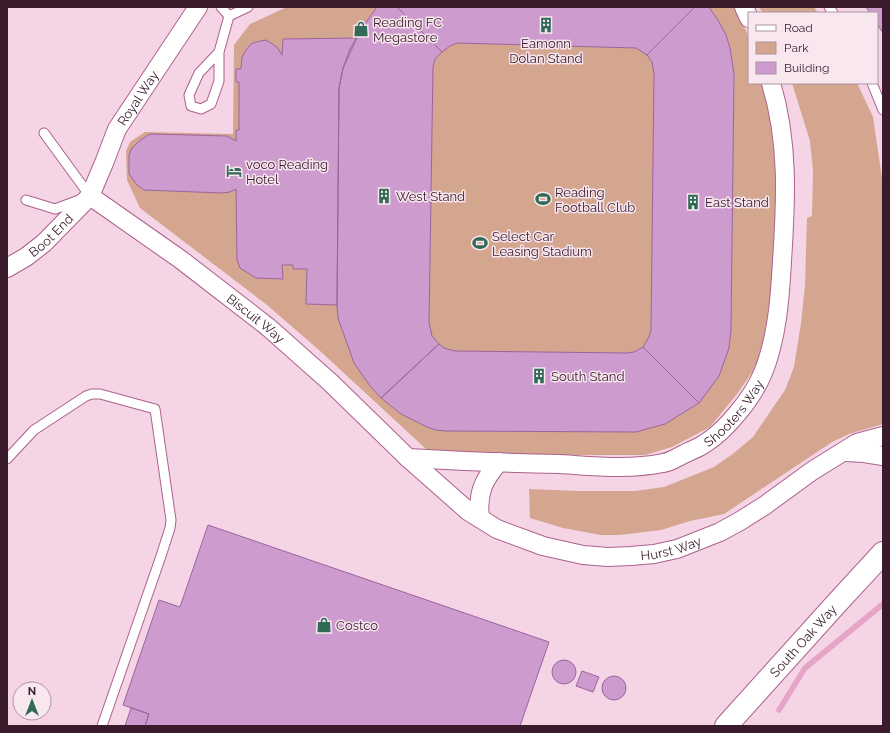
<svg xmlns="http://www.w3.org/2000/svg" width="890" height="733" viewBox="0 0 890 733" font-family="Raleway,sans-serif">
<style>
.green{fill:#d4a58f}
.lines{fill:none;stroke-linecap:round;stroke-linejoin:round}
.stream{stroke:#e6a4c8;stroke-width:5.5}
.building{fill:#cd9bce;stroke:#9c649e}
.service-casing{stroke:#ab628c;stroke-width:11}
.minor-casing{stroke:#ab628c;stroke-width:20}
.tertiary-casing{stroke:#ab628c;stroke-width:24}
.service{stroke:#fff;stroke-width:9}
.minor{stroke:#fff;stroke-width:18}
.tertiary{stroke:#fff;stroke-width:22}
.labels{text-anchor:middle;stroke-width:3;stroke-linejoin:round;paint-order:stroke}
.poi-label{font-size:13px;fill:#391b2c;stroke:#f8e7ef;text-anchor:start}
.street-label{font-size:13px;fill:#391b2c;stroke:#f8e7ef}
</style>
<rect width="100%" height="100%" fill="#f5d4e5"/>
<!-- green -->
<path class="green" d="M287,7H735L739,14L749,38V83H764L771,114L775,151L776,201L774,263L768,313L761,352L753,371L737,394L710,427L672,447L645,455H454L426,449L319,350L267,305L140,208L127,180L126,151L130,142L145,132L233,134L234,45L250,24Z
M759,7H814L818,13H763Z
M792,83H857L873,117L883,185V424L849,434L832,442L724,514L690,521L661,530L620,535H601L563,528L530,518L529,489L578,491H635L664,487L714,467L734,453L753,437L785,390L794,367L801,323L805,285L807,218L812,216L813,170L810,141Z"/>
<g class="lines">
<!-- stream -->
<path class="stream" d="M779,710L805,668L883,604"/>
</g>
<!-- building -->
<path class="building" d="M377,7H397L442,52L435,59L433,67L429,322L432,336L439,344L381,398L370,386L354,363L338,318L337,305L339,88L343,68L350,49L362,28Z
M397,7H695L647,55L636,48L457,43L450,46L442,52Z
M695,7H709L719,22L726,35L730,48L734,74L731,329L729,348L719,376L699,403L643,347L649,337L651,330L654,74L652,62L647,55Z
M866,7H883V33L877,24V13H870Z
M357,38L343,68L339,88L337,305L306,304L307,269H293V265H282L283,279L256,278L240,268L237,260L236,189L230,192L222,193L144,190L137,185L129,174V155L132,148L138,142L148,135L152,134L227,136L236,141V130H239V82H236V69H241L242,57L246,50L251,44L256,42L266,40L277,47L282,55L283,39Z
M439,344L444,348L455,351L627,353L634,352L643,347L699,403L665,424L636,432L445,431L436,430L427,427L401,414L381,398Z
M208,525L549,642L520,726H145L149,714L123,705L159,600L180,607Z
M552 672a12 12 0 1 1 24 0a12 12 0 1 1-24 0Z
M582,671L599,677L593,692L576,686Z
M602 688a12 12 0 1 1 24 0a12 12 0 1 1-24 0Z
M131,708L149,714L145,726H125Z"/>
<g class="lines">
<!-- service casing -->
<g class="service-casing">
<path id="service" d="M221,7L229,16L248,7
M829,7L833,13
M219,52L199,73L189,95L191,106L201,109L211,104L219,81V52L229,16
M872,83L883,110
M26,200L55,209L90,196L44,133
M7,459L34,430L86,396L92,394H100L155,409L171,520L170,528L161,556L102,726"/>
</g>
<!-- minor casing -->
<g class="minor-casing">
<g id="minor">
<path d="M744,7L749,18"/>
<path id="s1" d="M90,196L180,259L268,327L330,382L408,458L468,511L497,529L543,546L583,555L608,557L631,556L654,554L677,549L720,532L740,521L764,506L812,471L857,443L883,436"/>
<path id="s2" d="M7,268L26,257L44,243L90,196L104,163L117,129L198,7"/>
<path d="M845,452L864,453L883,456"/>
<path id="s3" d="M408,458C458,461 509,463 560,464C593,466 630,470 663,463C670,462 676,458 682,455C689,451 697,449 704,444C726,431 753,397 763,373C777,338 780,299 782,261C786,201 789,142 771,83"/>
<path d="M480,518C477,494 483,480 499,462"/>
</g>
</g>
<!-- tertiary casing -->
<g class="tertiary-casing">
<g id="tertiary">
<path id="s4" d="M726,726L836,604L883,553"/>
</g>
</g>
<!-- service -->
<use href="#service" class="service"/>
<!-- minor -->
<use href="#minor" class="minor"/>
<!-- tertiary -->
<use href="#tertiary" class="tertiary"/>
</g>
<!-- icons -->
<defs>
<g id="building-bare" transform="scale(1.2)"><path d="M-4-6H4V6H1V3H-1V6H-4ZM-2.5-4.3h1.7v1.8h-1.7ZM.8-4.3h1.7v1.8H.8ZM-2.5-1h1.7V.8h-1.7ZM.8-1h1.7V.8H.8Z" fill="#316b55" stroke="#f8e7ef" stroke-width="2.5" paint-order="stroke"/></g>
<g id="shop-bare" transform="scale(1.2)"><path d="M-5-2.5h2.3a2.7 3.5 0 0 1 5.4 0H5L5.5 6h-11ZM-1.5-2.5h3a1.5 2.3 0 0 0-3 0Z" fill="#316b55" stroke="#f8e7ef" stroke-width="2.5" paint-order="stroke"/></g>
<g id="hotel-bare" transform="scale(1.2)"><path d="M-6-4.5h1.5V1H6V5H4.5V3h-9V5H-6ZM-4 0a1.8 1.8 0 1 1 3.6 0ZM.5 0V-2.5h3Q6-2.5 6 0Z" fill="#316b55" stroke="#f8e7ef" stroke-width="2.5" paint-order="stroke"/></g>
<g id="stadium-bare" transform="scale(1.2)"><path d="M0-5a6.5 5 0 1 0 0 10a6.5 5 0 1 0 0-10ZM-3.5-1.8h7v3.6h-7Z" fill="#316b55" stroke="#f8e7ef" stroke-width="2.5" paint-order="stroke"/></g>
</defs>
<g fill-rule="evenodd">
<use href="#building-bare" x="546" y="25"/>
<use href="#shop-bare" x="361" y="29"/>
<use href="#hotel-bare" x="234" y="171"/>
<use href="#building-bare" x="384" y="196"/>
<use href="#stadium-bare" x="543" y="199"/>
<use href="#building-bare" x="693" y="202"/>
<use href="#stadium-bare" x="480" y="243"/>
<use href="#building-bare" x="539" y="376"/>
<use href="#shop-bare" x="324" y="625"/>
</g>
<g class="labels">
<!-- poi labels -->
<g class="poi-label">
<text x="373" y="27">Reading FC<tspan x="373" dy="15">Megastore</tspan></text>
<text x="546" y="48" text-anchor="middle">Eamonn<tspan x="546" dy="15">Dolan Stand</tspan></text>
<text x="246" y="169">voco Reading<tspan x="246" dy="15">Hotel</tspan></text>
<text x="555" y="197">Reading<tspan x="555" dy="15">Football Club</tspan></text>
<text x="396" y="201">West Stand</text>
<text x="705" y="207">East Stand</text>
<text x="492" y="241">Select Car<tspan x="492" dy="15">Leasing Stadium</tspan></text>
<text x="551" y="381">South Stand</text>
<text x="336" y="630">Costco</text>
</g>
<!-- street labels -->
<g class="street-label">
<text dy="5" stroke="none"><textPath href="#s2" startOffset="220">Royal Way</textPath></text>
<text dy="5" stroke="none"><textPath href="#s2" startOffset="55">Boot End</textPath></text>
<text dy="5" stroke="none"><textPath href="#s1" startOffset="206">Biscuit Way</textPath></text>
<text dy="5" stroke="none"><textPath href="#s3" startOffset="344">Shooters Way</textPath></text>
<text dy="5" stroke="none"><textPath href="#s1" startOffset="706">Hurst Way</textPath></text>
<text dy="5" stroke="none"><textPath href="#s4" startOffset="115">South Oak Way</textPath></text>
</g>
</g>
<!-- border -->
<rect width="890" height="733" fill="none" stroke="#391b2c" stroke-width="16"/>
<!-- legend -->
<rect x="748" y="12" width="130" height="72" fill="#f8e7ef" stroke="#ac95a1"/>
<rect x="756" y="25" width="20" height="6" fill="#ffffff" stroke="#ac95a1"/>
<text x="784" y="32" font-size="12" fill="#391b2c">Road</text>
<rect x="756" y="42" width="20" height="12" fill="#d4a58f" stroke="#ac95a1"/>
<text x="784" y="52" font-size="12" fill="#391b2c">Park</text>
<rect x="756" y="62" width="20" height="12" fill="#cd9bce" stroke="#ac95a1"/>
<text x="784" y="72" font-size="12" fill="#391b2c">Building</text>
<!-- north arrow -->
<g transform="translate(32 701)"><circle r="19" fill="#f8e7ef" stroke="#ac95a1"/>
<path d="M0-3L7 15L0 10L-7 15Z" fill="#316b55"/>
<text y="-6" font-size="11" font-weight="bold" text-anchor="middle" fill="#391b2c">N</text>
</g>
</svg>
